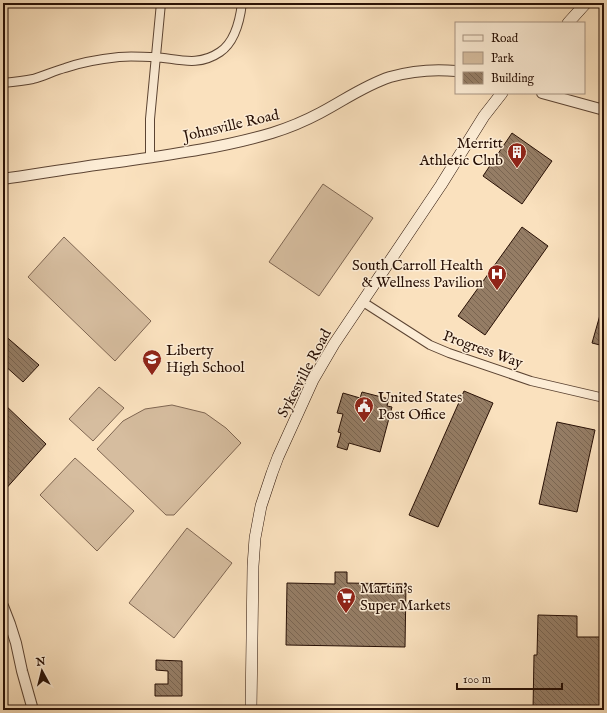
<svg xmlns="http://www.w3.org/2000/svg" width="607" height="713" viewBox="0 0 607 713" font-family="'IM FELL English',serif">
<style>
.green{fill:#d6bd9f;stroke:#7f6652}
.building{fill:url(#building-back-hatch);stroke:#281005}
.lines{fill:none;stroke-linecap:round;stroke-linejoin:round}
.minor-casing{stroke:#5c4433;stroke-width:10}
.tertiary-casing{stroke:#5c4433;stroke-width:12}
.secondary-casing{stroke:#281005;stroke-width:12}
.minor{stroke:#fcecd5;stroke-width:8}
.tertiary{stroke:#fcecd5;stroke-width:10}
.secondary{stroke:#fcecd5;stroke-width:11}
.labels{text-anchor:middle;stroke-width:3;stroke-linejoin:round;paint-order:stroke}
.street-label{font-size:15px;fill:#281005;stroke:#fcecd5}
.poi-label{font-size:15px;fill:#281005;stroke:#fcecd5;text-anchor:start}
</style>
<defs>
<pattern id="building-back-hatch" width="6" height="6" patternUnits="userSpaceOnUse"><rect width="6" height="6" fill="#957d65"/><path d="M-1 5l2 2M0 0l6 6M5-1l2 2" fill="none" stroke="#7a6551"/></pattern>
</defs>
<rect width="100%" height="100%" fill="#fae1be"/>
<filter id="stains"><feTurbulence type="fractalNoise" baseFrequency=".005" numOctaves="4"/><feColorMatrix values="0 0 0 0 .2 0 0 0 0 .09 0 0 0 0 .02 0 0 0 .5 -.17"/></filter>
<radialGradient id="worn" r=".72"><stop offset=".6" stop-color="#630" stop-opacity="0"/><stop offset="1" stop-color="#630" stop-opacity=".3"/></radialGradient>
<!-- green -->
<path class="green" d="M323,184L373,218L319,296L269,262Z
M64,237L151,321L115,361L28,277Z
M99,387L124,408L93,441L69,419Z
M172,405L205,413L226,428L241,443L174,515H166L97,449L123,421L145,409Z
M75,458L134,511L97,551L40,495Z
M187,528L232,563L174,638L129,603Z"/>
<!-- building -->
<path class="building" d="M512,133L552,161L522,204L483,176Z
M522,227L548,246L485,335L458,316Z
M602,308H604V346L592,343Z
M3,334L39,365L23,382L3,364Z
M464,391L493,403L438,527L409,515Z
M362,392L389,399L387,406L392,407L380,452L349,443L347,450L337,447L341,433L338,432L343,414L337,413L343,393L360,398Z
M3,403L46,444L3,492Z
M557,422L595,430L577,512L539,504Z
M335,572H347V583L406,584L405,647L286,645L287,583L335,584Z
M538,615L577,616V637H604V710H533L534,655H537Z
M156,660L182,661V696H155V684H168V671L156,670Z"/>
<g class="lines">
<!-- minor casing -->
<g class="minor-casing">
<path id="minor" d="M3,83C13,82 23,81 33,79C44,76 54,71 65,68C82,62 100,59 119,57C130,56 143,57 155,57C179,59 198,67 220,52C235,42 240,20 242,3
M150,157V119L161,3
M363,302L430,345L449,353L531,381L604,398"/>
</g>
<!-- tertiary casing -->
<g class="tertiary-casing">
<path id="tertiary" d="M542,93L604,110
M3,179C44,173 85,166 126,161C175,154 225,147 272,133C288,128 305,121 320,113C343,101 365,85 390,77C411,71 435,69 456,71
M3,606L10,624L16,643L22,671L33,710"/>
</g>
<!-- secondary casing -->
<g class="secondary-casing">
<path id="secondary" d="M568,23L586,3
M251,710L253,566L255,538L261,506L272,473L278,457L313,380L334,344L441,185L484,116L502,93"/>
</g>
<!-- minor -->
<use href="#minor" class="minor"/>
<!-- tertiary -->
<use href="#tertiary" class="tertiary"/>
<!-- secondary -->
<use href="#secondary" class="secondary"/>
</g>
<!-- icons -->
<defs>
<g id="building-pin" transform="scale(1)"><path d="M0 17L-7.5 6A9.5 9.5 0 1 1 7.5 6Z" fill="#8f2418" stroke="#fcecd5"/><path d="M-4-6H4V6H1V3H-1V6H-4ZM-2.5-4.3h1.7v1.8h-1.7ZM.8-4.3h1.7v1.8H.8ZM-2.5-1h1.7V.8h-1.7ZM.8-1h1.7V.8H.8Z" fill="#fff"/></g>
<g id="hospital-pin" transform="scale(1)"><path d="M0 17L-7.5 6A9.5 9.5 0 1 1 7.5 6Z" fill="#8f2418" stroke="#fcecd5"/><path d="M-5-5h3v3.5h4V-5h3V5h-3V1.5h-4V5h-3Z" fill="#fff"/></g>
<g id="school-pin" transform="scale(1)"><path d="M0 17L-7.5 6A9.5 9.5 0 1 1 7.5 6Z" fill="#8f2418" stroke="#fcecd5"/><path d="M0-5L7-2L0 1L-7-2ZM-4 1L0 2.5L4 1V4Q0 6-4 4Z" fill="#fff"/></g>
<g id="civic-pin" transform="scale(1)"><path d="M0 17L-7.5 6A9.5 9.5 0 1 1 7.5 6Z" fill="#8f2418" stroke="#fcecd5"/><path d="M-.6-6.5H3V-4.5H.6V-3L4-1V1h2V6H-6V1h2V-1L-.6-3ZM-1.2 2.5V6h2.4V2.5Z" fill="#fff"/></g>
<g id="supermarket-pin" transform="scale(1)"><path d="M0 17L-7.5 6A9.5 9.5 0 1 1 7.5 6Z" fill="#8f2418" stroke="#fcecd5"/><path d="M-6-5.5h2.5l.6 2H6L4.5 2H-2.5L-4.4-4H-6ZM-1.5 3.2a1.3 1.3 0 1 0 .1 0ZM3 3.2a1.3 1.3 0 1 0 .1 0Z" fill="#fff"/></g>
</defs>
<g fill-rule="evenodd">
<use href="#building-pin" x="517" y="152"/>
<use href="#hospital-pin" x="497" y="274"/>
<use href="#school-pin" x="152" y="359"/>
<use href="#civic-pin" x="364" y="406"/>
<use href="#supermarket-pin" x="346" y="597"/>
</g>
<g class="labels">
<!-- street labels -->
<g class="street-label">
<text transform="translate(231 125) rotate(-13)" y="5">Johnsville Road</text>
<text transform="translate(483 349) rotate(20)" y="5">Progress Way</text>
<text transform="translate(304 373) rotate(-62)" y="5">Sykesville Road</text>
</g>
<!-- poi labels -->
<g class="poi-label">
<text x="503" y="148" text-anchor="end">Merritt<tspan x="503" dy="17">Athletic Club</tspan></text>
<text x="483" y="270" text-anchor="end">South Carroll Health<tspan x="483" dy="17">&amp; Wellness Pavilion</tspan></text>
<text x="166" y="355">Liberty<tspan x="166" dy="17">High School</tspan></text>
<text x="378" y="402">United States<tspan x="378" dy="17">Post Office</tspan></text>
<text x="360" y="593">Martin's<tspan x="360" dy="17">Super Markets</tspan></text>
</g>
</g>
<!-- margin -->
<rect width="607" height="713" fill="none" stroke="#fae1be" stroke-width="16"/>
<rect x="4" y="4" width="599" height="705" fill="none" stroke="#281005" stroke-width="2"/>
<rect x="8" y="8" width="591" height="697" fill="none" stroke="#281005"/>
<!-- legend -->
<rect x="455" y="22" width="130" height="72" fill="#fcecd5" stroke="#a79482"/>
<rect x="463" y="35" width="20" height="6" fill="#fcecd5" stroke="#a79482"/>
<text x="491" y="42" font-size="12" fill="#281005">Road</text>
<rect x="463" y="52" width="20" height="12" fill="#d6bd9f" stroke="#a79482"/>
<text x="491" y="62" font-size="12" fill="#281005">Park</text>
<rect x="463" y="72" width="20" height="12" fill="url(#building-back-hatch)" stroke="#a79482"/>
<text x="491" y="82" font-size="12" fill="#281005">Building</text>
<!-- north arrow -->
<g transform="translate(42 671) rotate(353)" stroke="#fcecd5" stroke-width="3" paint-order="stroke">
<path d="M0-3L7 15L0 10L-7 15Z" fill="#281005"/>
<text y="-6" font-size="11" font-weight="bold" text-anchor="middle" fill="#281005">N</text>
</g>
<!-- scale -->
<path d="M457 683v6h105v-6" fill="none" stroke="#281005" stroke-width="2"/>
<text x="463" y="683" font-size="12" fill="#281005" stroke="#fcecd5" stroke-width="3" paint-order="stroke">100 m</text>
<rect width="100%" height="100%" filter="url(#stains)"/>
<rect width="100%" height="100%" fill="url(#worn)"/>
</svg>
